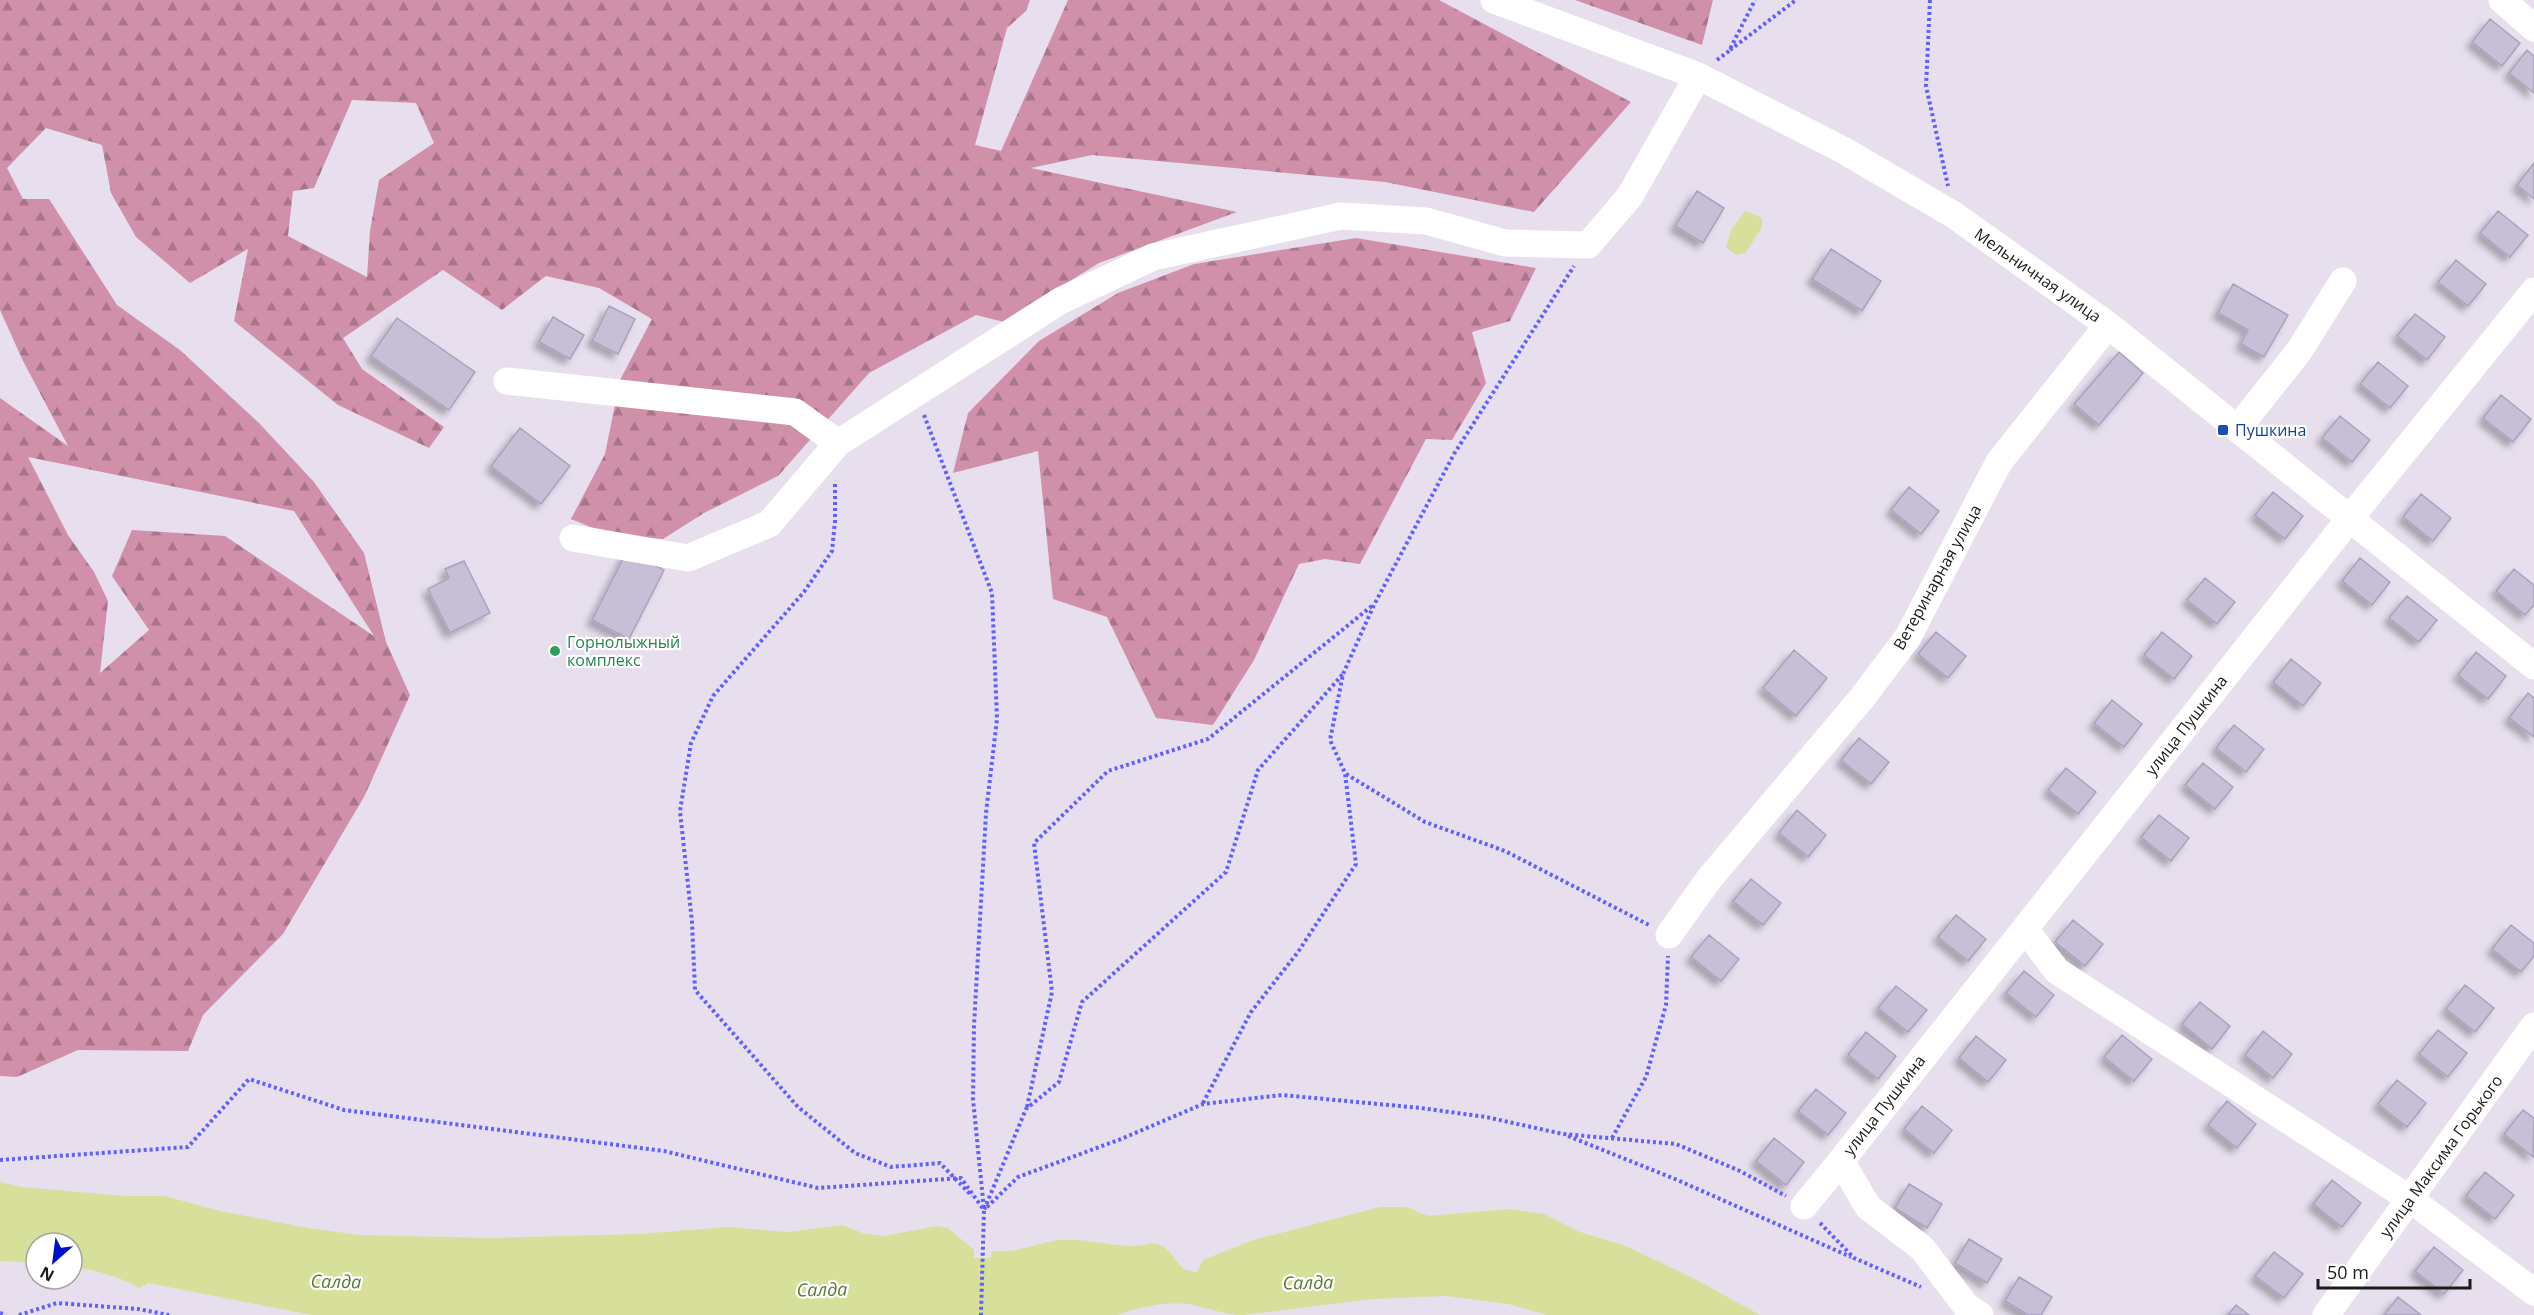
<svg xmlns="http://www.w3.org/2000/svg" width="2534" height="1315" viewBox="0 0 2534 1315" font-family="'Open Sans',sans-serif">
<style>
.forest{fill:url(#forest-firs);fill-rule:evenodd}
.water{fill:#d7e09b}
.building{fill:#c6bfd5;stroke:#aba0c0;stroke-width:1.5;filter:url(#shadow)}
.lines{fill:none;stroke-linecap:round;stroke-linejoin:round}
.path{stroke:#605fff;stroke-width:4;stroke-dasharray:3 3;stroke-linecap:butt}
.minor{stroke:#fff;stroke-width:27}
.transit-dot{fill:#1a4fb4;stroke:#fff;stroke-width:2}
.leisure-dot{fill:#2e9e5b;stroke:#fff;stroke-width:2}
.labels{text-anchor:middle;stroke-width:4.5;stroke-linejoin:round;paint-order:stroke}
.street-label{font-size:16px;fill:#1b1b1b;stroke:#fff}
.transit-label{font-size:16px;fill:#164399;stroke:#fff;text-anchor:start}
.leisure-label{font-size:16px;fill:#27864d;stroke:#fff;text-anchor:start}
.water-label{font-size:18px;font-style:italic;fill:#5b7930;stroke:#fff}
</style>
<defs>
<pattern id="forest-firs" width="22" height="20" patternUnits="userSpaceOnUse" patternTransform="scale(1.5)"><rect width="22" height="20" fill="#d190a9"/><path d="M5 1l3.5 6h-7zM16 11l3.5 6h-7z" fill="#a97589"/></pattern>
<filter id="shadow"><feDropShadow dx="-5.5" dy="5.5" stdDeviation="3" flood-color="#0004"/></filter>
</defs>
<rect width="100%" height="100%" fill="#e7dfee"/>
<!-- forest -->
<path class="forest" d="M0,0H1030L1026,11L1007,28L975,145L1001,151L1068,0H1439L1631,102L1534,212L1385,182L1092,155L1031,168L1237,212L1099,263L1004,322L976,315L869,373L778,476L704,513L663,539L613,536L571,519L605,454L620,380L652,319L599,288L546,276L502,310L443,270L343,338L362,369L444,427L429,448L338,405L234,321L248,249L190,283L136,237L111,193L102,145L46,128L7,168L23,199H49L117,305L180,350L259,423L314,482L364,553L386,642L410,695L364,797L283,934L203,1015L188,1051L78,1050L17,1077L0,1076V398L68,446L23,361L0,310ZM352,100L416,103L434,143L379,180L370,231L367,277L288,236L293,191L314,188ZM28,457L294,511L374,636L225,536L132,530L112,576L149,630L100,673L108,601L94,572L68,535Z
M1575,0H1713L1702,45Z
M1356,238L1536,268L1510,321L1472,332L1486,383L1452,440L1426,439L1360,564L1325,559L1299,564L1254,660L1213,725L1156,718L1107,617L1053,599L1038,451L953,473L968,413L1039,341L1118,293L1194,264Z"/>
<!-- water -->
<path class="water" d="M1745,211L1762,218V228L1745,253L1737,255L1726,248L1731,230Z
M0,1182L23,1187L124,1196H165L220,1211L308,1228L360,1235L490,1238L639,1234L728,1227L787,1232L843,1225L862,1233L884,1236L937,1226L948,1228L974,1250V1258H991L992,1251C1020,1253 1034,1243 1060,1240C1083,1238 1107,1245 1130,1246C1138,1247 1150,1243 1157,1244C1176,1249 1173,1271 1197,1272L1203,1260L1250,1241L1380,1207H1406L1428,1216L1507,1209L1544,1214L1577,1231L1626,1246L1695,1279L1760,1315H1547L1508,1304L1447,1296L1372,1299L1243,1315C1223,1315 1207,1307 1187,1304C1168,1301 1136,1308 1118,1315H311L148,1283L139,1288C118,1276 96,1270 72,1267V1243H36V1263L0,1261Z"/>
<!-- building -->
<path class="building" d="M2490,19L2520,43L2502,66L2472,42Z
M2527,50L2534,56V93L2509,73Z
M2534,163V199L2517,185Z
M1697,191L1724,208L1703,243L1675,226Z
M2498,211L2528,235L2510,257L2480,233Z
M1831,249L1881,281L1862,311L1812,279Z
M2456,260L2486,284L2468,306L2438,282Z
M2233,284L2288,315L2264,357L2241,344L2248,330L2218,313Z
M609,306L635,319L618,354L592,341Z
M2415,314L2445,337L2427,360L2397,336Z
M553,317L584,335L570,359L539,342Z
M397,318L475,372L449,410L371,356Z
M2119,352L2143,373L2099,425L2074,404Z
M2378,362L2408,386L2390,408L2360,384Z
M2501,395L2531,419L2513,442L2483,418Z
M2340,416L2370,440L2352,462L2322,438Z
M520,428L570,466L541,504L491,466Z
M1909,487L1939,511L1921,534L1891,510Z
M2273,492L2303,516L2285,539L2255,515Z
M2421,494L2451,518L2433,541L2403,517Z
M627,551L664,570L629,639L592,620Z
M2360,558L2390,582L2372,605L2342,581Z
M464,561L490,613L450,633L428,589L449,578L445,569Z
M2514,569L2534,585V605L2525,615L2496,591Z
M2205,578L2235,602L2217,624L2187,600Z
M2407,596L2437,620L2419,642L2389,618Z
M1936,632L1966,656L1948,678L1918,654Z
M2162,632L2192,656L2174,679L2144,655Z
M1794,650L1827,678L1796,716L1763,688Z
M2476,652L2506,676L2488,699L2458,675Z
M2291,659L2321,683L2303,706L2273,682Z
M2528,693L2534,698V737L2509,718Z
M2112,700L2142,724L2124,747L2094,723Z
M2234,725L2264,749L2246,772L2216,748Z
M1859,738L1889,762L1871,784L1841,760Z
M2203,763L2233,787L2215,809L2185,785Z
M2066,768L2096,792L2078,814L2048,790Z
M1797,810L1826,835L1808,857L1779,833Z
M2159,815L2189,838L2171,861L2141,837Z
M1751,879L1781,903L1763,925L1733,901Z
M1956,915L1986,939L1968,961L1938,937Z
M2073,920L2103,944L2085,966L2055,942Z
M2511,925L2534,943V956L2521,972L2492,949Z
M1709,935L1739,959L1721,981L1691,957Z
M2024,971L2054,995L2036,1017L2006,993Z
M2465,985L2494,1008L2475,1032L2446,1009Z
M1896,986L1927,1010L1908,1032L1878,1008Z
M2200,1002L2230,1026L2212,1049L2182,1024Z
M2438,1030L2467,1053L2448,1077L2419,1054Z
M2263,1031L2292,1054L2273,1078L2245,1055Z
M1866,1032L1896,1056L1878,1079L1848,1055Z
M2122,1035L2152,1059L2134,1081L2104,1057Z
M1976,1036L2006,1060L1988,1082L1959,1058Z
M2397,1080L2426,1103L2407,1127L2378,1104Z
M1816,1089L1846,1113L1828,1135L1798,1111Z
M2227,1101L2256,1124L2237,1148L2208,1125Z
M1922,1106L1952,1130L1934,1153L1904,1129Z
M2523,1110L2534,1118L2533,1157L2504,1134Z
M1774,1138L1804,1162L1786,1185L1756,1161Z
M2485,1172L2514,1195L2495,1219L2466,1196Z
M2332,1180L2361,1203L2342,1227L2313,1204Z
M1909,1184L1942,1204L1927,1228L1895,1208Z
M1969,1239L2002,1259L1987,1283L1955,1263Z
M2434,1247L2463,1270L2444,1294L2415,1271Z
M2274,1252L2303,1274L2284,1298L2255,1276Z
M2019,1277L2052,1297L2041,1315H2028L2005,1301Z
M2398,1297L2421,1315H2384Z
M2236,1305L2249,1315H2228Z"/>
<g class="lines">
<!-- path -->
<path class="path" d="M1930,0L1926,86L1948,186
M1730,50L1796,0
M1717,60L1729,51L1755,0
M924,415L992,593L997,719L986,813L974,1026L973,1099L984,1210L981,1315
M835,484V521L832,551L804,592L713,696L691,743L680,811L692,922L695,990L798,1107L855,1153L891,1167L940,1163L972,1196
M1346,774L1425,822L1505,851L1649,925
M1203,1103L1251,1012L1298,952L1356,864L1345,773L1330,740L1343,674L1374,605L1454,454L1574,266
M1027,1107L1052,992L1034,843L1108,771L1208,739L1373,605
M1568,1136L1675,1179L1851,1257
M1612,1138L1646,1077L1666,1005L1668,956
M0,1160L188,1147L249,1079L344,1110L664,1151L818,1188L961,1178L984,1210L1026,1109L1059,1082L1082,1002L1226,872L1258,770L1343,674
M987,1207L1018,1177L1121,1139L1203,1104L1282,1095L1421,1108L1486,1117L1563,1134L1676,1144L1740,1171L1786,1196
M1820,1223L1854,1258L1921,1287
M0,1313L6,1315
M19,1315L57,1303L138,1309L169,1315"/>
<!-- minor -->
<path class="minor" d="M2502,0L2534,28
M1698,76L1843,150L1954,215L2108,325L2534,666
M507,381L795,412L838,443
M2238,428L2299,351L2343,281
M573,538L688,558L769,524L838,443L1060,301L1153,257L1341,216L1426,221L1505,243L1588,245L1630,196L1698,76L1494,0
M2025,929L2057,971L2410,1199L2534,1292
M1669,935L1709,879L1862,698L1908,637L1999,462L2108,325
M1841,1161L2351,517L2534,291
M1804,1206L1841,1161L1868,1207L1922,1248L1966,1306L1980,1315
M2326,1315L2534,1026"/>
</g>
<!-- markers -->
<rect class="transit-dot" x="2217" y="424" width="12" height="12" rx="3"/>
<circle class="leisure-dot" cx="555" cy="651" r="6"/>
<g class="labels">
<!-- street labels -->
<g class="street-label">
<text transform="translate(2038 275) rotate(35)" y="6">Мельничная улица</text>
<text transform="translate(1937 577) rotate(-61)" y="6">Ветеринарная улица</text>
<text transform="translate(2186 725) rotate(-52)" y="6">улица Пушкина</text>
<text transform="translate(1884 1105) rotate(-52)" y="6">улица Пушкина</text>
<text transform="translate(2441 1156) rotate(-54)" y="6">улица Максима Горького</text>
</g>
<!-- transit labels -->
<g class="transit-label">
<text x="2235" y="436">Пушкина</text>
</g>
<!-- leisure labels -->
<g class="leisure-label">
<text x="567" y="648">Горнолыжный<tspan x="567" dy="18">комплекс</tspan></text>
</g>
<!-- water labels -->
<g class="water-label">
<text transform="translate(336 1282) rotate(1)" y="6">Салда</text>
<text transform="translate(1308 1283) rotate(-1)" y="6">Салда</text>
<text transform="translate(822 1290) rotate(-1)" y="6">Салда</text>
</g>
</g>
<!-- north arrow -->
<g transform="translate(54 1261) rotate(208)"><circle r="28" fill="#ffffff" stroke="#a4a4a4" stroke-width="1.5"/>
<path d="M0-4.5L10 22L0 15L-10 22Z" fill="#0012c6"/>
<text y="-9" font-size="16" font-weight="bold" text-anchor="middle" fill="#1b1b1b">N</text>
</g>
<!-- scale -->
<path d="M2318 1279v9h152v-9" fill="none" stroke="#1b1b1b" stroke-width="3"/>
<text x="2327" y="1279" font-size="18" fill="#1b1b1b" stroke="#ffffff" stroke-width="4.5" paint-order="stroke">50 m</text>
</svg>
